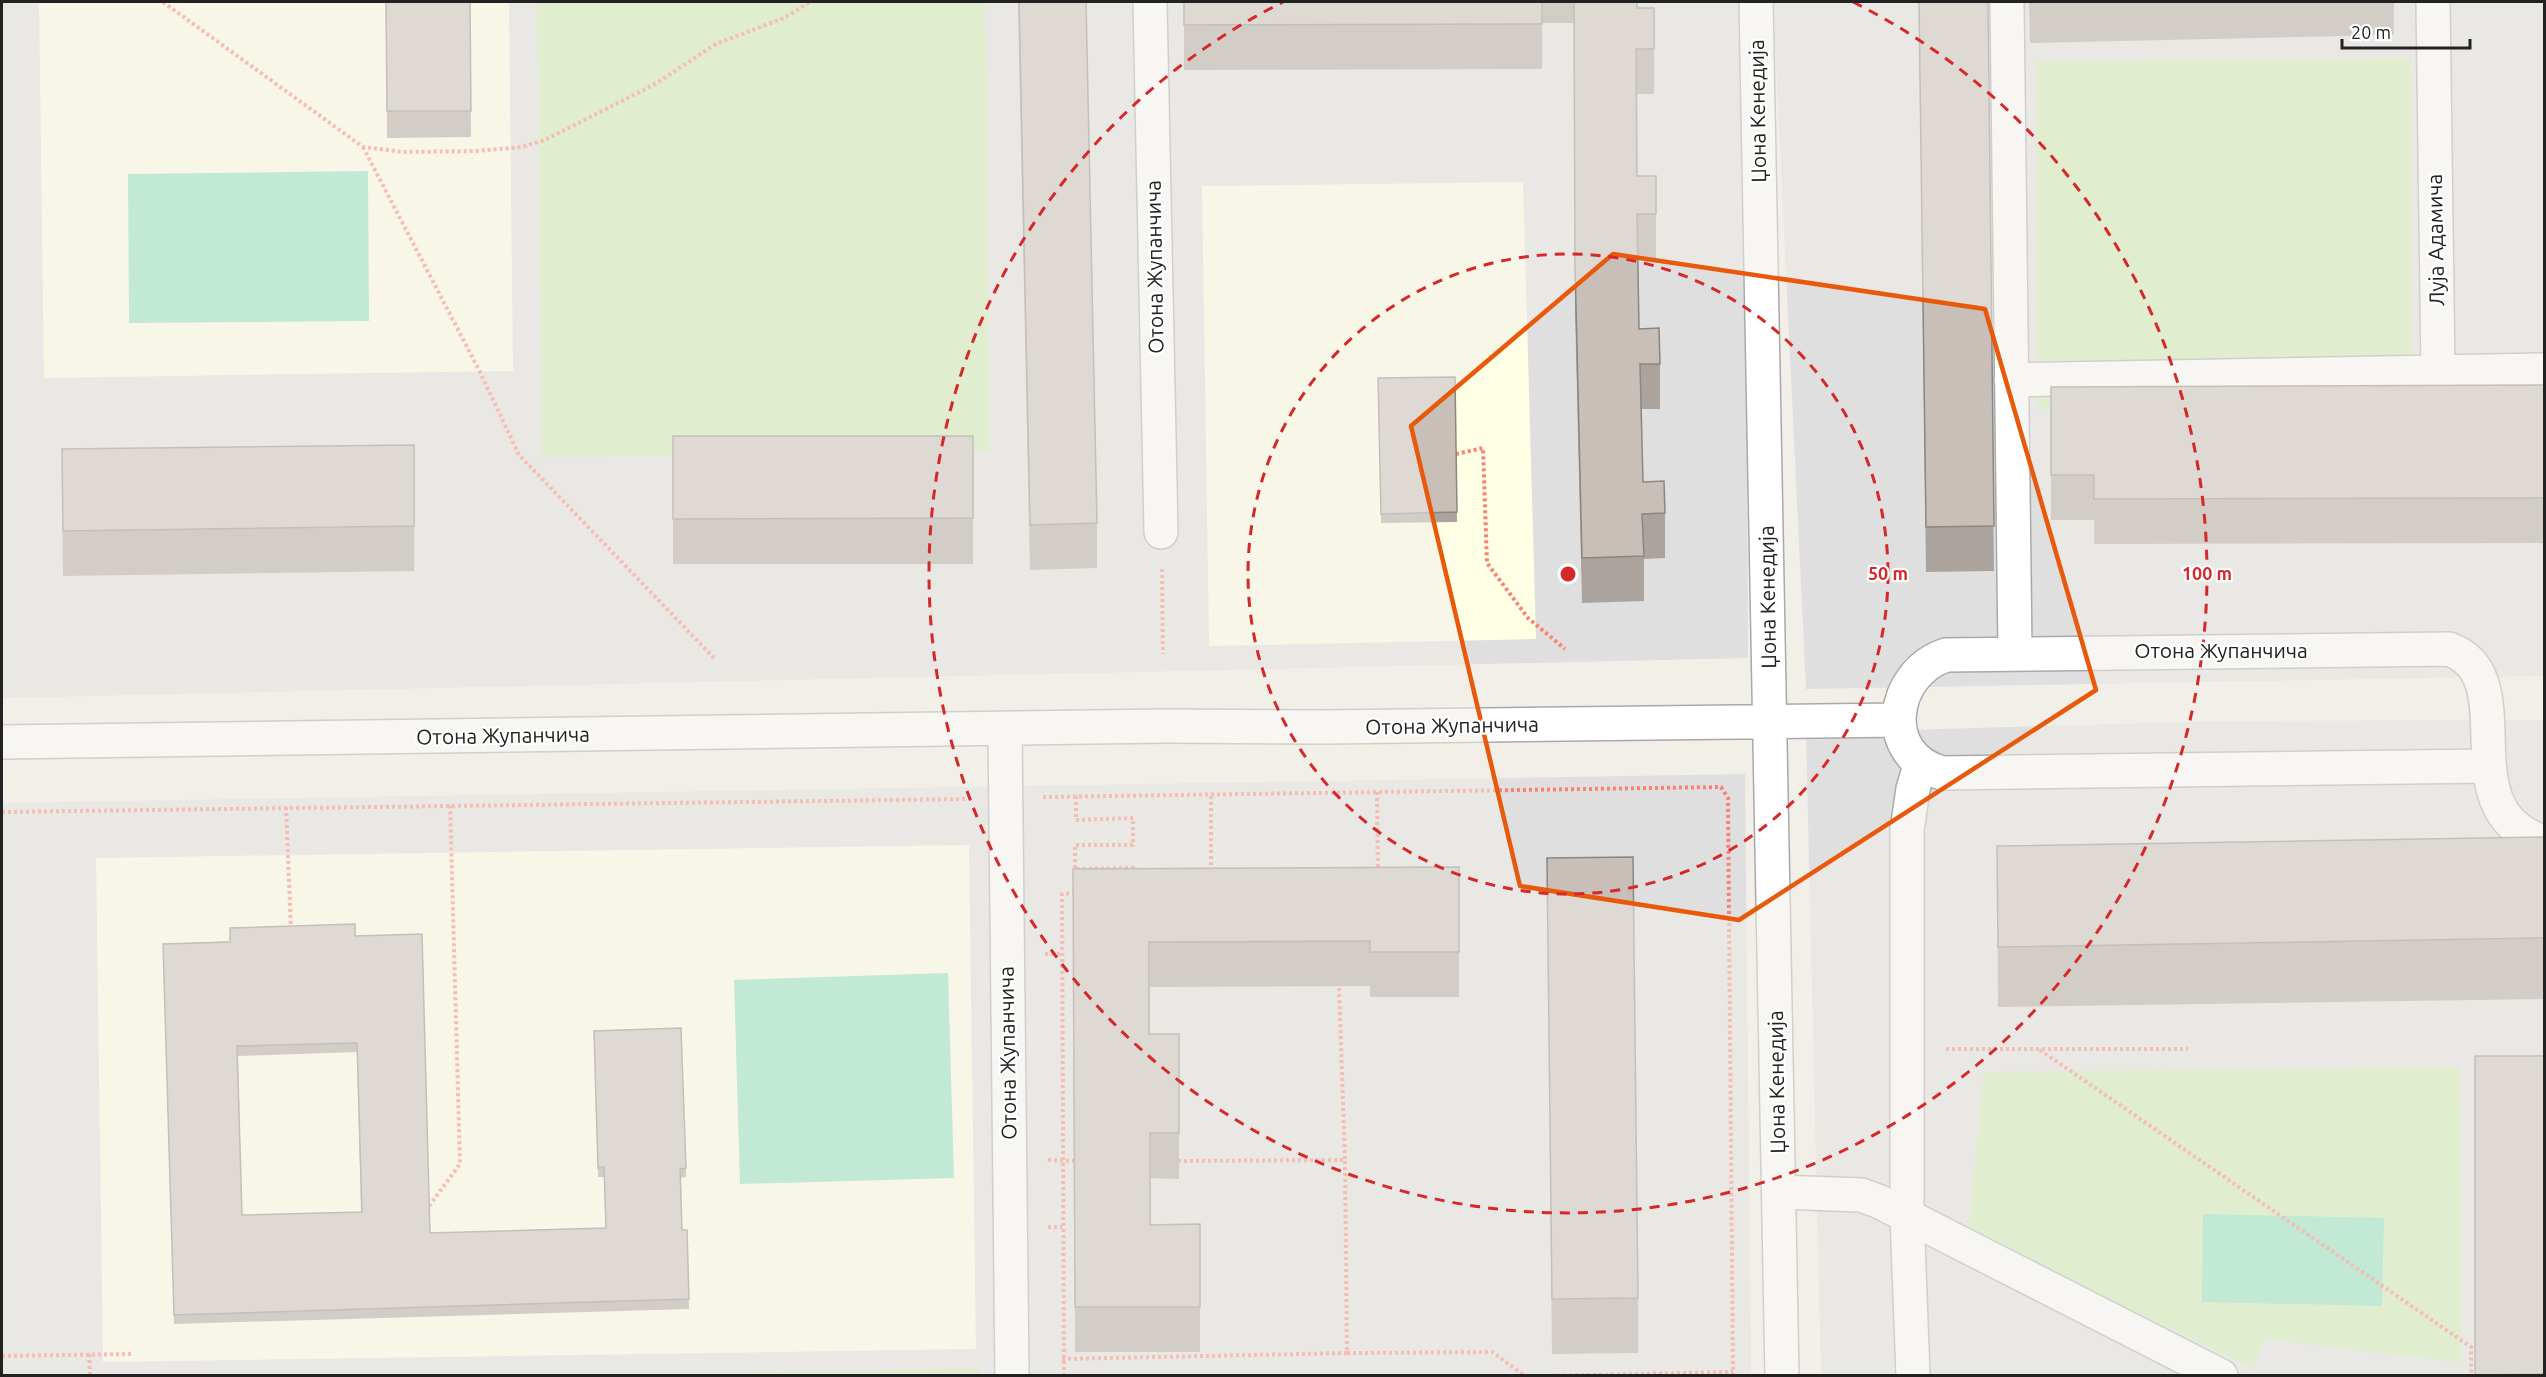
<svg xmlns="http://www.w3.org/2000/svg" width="2546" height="1377" viewBox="0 0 2546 1377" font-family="Ubuntu,sans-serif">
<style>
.residential{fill:#e0dfdf}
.education{fill:#ffffe5}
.grass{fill:#cdebb0}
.pitch{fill:#88e0be}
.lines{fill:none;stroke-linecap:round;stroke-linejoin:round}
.minor-casing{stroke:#a9a9a9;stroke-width:36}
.path{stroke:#fa8072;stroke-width:4;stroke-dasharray:3 3;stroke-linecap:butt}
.minor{stroke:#fff;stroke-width:33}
.wall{fill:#aba49e;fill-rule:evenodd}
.building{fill:#c7bfb8;stroke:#8b8681;stroke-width:1.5;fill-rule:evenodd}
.marked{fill:none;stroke:#e8590c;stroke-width:4.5;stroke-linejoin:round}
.ring{fill:none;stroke:#d62828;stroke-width:3;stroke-dasharray:10 8}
.labels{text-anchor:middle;stroke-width:4.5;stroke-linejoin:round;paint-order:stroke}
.street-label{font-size:21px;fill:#222;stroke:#fff}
.centre{fill:#d62828;stroke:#fff;stroke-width:3}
.ring-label{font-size:18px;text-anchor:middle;font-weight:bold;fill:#d62828;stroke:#fff;stroke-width:4.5;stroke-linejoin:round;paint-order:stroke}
</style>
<rect width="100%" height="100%" fill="#f2efe9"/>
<!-- residential -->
<path class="residential" d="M2,2H1745L1748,658L2,698Z
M1773,2H2544V676L1806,689Z
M2544,720V1375H1821L1806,733L2217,721Z
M1745,774L1751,1375H2V803Z"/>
<!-- education -->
<path class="education" d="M39,2H509L513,371L44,378Z
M1523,182L1536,639L1209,646L1202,186Z
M969,845L976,1349L103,1362L96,858Z"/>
<!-- grass -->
<path class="grass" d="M537,2H985L990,451L542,457Z
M2411,58L2412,407L2038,410L2036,61Z
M2460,1067L2462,1363L2265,1339L2253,1369L1968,1231L1984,1072Z
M980,1368V1376L627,1375Z"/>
<!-- pitch -->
<path class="pitch" d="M368,171L369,321L129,323L128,174Z
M948,973L954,1178L740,1184L734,980Z
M2203,1214L2384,1218L2382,1306L2202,1302Z"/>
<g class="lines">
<!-- minor casing -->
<g class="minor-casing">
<path id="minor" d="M1150,2L1161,532
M1756,2L1782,1376
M2007,2L2015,652
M2433,2L2438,372
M2011,380L2544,370
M1005,730L1012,1376
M2,742L1167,726L1325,727L1899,720
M2488,766L1942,773C1878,755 1891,673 1946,655L2449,649C2528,677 2443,811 2544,842
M1779,1192L1861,1195L1878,1201L2221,1376
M1913,1376L1907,1214V830L1913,789L1920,765"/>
</g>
<!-- path -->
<path class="path" d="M163,2L363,147L403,152L477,151L522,147L545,140L655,84L716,44L784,18L810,2
M363,147L480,372L519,455L714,658
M1456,454L1483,448L1487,563L1528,618L1565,649
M1162,569L1163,654
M1377,792L1378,872
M1076,796V820L1133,818V845H1075V869L1133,868V873
M1043,797L1721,787L1728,798L1733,1376
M286,807L291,929
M2,812L967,799
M1211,871V794
M1045,954H1062
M1946,1049H2188
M2040,1050L2471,1347V1376
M1048,1160L1074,1161
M1178,1161L1345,1160L1339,986
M429,1206L460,1164L450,805
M1048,1227H1062
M1347,1353L1492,1352L1525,1376
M89,1354L90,1376
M2,1356L133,1354
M1062,1359L1347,1353L1345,1160
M1064,1376L1062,894L1077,893
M1545,1376L1733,1372"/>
<!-- minor -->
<use href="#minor" class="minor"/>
</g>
<!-- wall -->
<path class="wall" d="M386,2H470L471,137L387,138Z
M1018,2H1086L1097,523V568L1030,570Z
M1184,2H1637V8H1654V94H1637V176H1656V259H1638L1639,329L1660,364V409H1641L1643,482L1665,513V558L1644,559V601L1582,603L1575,309L1574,23H1542V69L1184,70Z
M1919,2H1988L1994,571L1926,572Z
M2029,2H2394V35L2030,43Z
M1455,377L1457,522L1381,523L1378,378Z
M2544,385V543L2094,544V520H2051V387Z
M673,436H973V564H673Z
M62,449L414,526V571L63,576Z
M2544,837V999L1998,1007L1997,846Z
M1547,858L1638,1298V1353L1552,1354Z
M1459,867V997H1370V986L1149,987V1034L1179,1133V1179L1150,1178V1225L1200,1224V1352H1075L1073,869Z
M355,936L430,1233L606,1228L604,1177H598L594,1031L686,1168V1177L681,1178L682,1230H687L689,1309L174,1324L163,944ZM357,1052L361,1212L242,1215L238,1056Z
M2475,1056H2544V1376H2475Z"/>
<!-- building -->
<path class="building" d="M386,2H470L471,111H387Z
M1019,2H1086L1097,523L1030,525Z
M1184,2H1542V24L1184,25Z
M1574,2H1637V8H1654V49H1636L1637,176H1656V214H1637L1639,329L1659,328L1660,364H1640L1643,482L1664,481L1665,513L1642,514L1644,556L1582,558L1575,264Z
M1919,2H1988L1994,526L1926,527Z
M1455,377L1457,512L1381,514L1378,378Z
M2544,385V498L2094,499V475H2051V387Z
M673,436H973V518L673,519Z
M414,445V526L63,531L62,449Z
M2544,837V938L1998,947L1997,846Z
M1633,857L1638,1298L1552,1299L1547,858Z
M1459,867V952H1370V941L1149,942V1034H1179V1133H1150V1225L1200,1224V1307H1075L1073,869Z
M355,924V936L422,934L430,1233L606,1228L604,1167L598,1168L594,1031L681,1028L686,1168L680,1169L682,1230H687L689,1299L174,1315L163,944L230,942V928ZM357,1043L362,1212L242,1215L237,1046Z
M2475,1056H2544V1374L2475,1375Z"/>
<!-- marked area -->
<path d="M0 0H2546V1377H0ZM1613,254L1985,309L2096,690L1739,920L1520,886L1411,426Z" fill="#f2efe9" fill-opacity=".55" fill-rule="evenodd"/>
<path class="marked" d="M1613,254L1985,309L2096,690L1739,920L1520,886L1411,426Z"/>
<!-- distance rings -->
<g class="ring">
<circle cx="1568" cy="574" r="320"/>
<path d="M1853 2A639 639 0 1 1 1283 2"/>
</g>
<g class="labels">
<!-- street labels -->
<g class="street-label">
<text transform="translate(1758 111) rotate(-91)" y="7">Џона Кенедија</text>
<text transform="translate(2436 240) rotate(-91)" y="7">Луја Адамича</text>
<text transform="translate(1155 267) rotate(-91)" y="7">Отона Жупанчича</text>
<text transform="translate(1768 597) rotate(-91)" y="7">Џона Кенедија</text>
<text x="2221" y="658">Отона Жупанчича</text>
<text transform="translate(1452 726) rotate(-1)" y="7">Отона Жупанчича</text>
<text transform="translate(503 736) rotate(-1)" y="7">Отона Жупанчича</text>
<text transform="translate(1008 1053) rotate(-91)" y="7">Отона Жупанчича</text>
<text transform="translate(1777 1082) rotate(-91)" y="7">Џона Кенедија</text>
</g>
</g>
<circle cx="1568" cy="574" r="9" class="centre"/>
<g class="ring-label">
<text x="1888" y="580">50 m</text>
<text x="2207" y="580">100 m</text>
</g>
<!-- border -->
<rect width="2546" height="1377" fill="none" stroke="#222222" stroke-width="6"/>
<!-- scale -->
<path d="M2342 39v9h128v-9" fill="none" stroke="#222222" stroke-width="3"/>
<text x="2351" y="39" font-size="18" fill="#222222" stroke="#ffffff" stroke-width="4.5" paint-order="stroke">20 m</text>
</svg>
